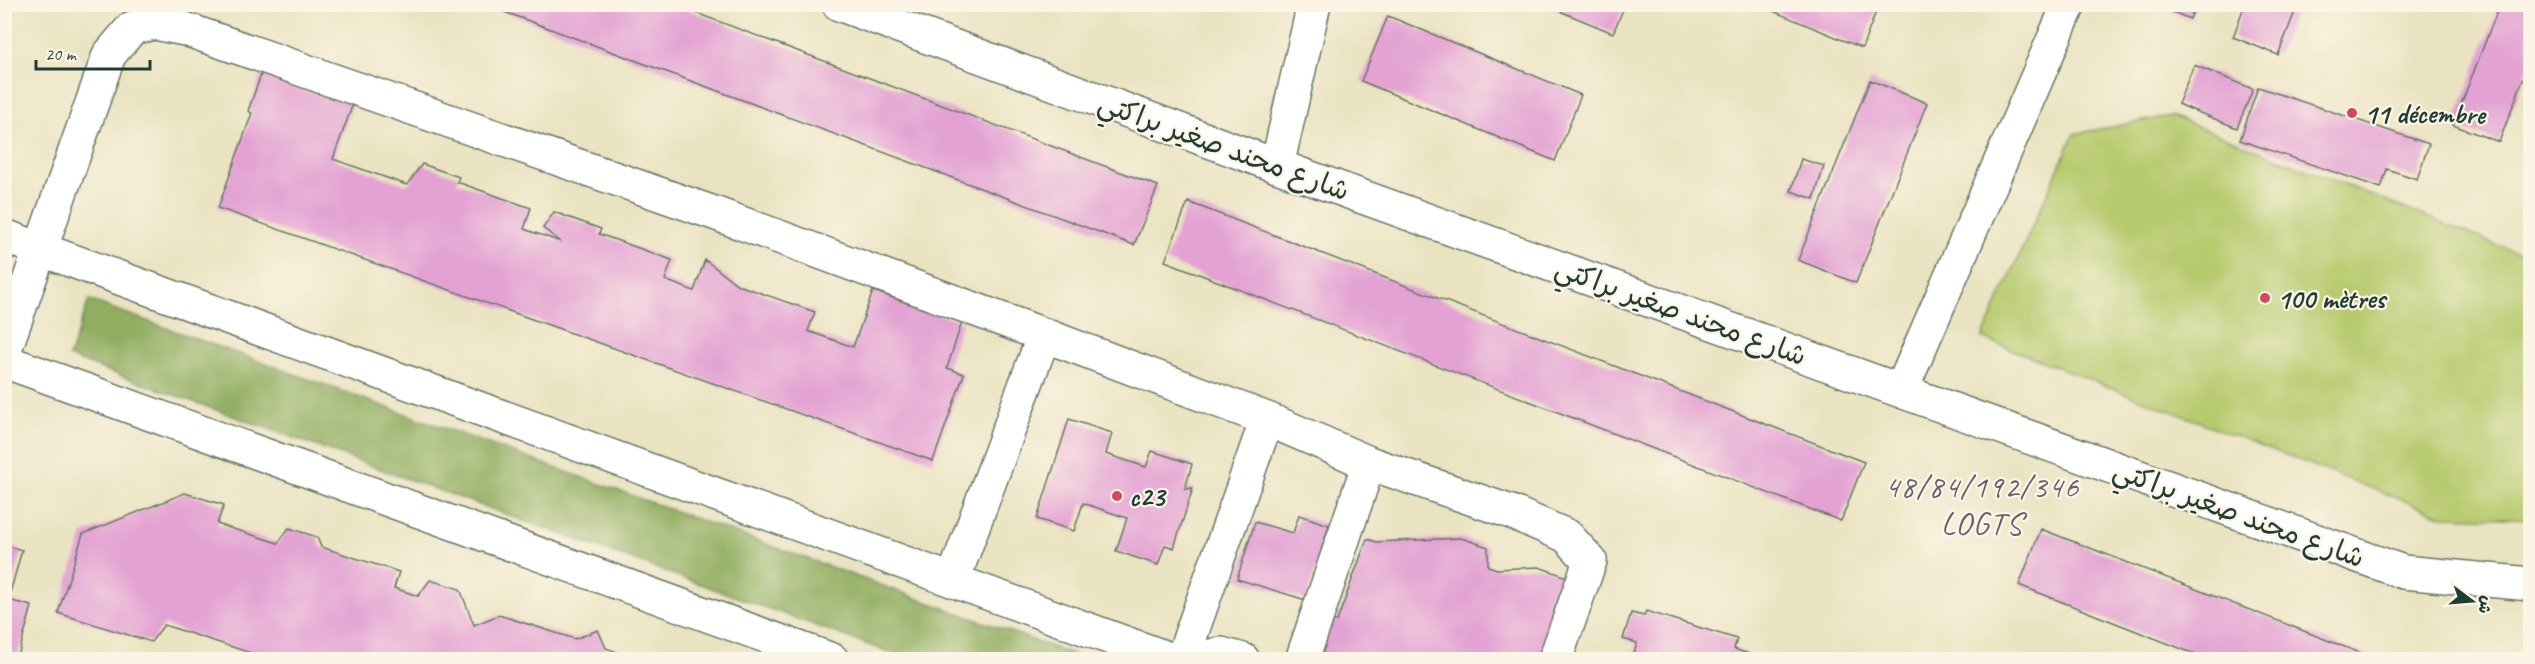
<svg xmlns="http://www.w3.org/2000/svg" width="2535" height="664" viewBox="0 0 2535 664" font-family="Caveat,'Playpen Sans Arabic',sans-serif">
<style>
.green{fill:#b7ca6e;stroke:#6b8451;stroke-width:1.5}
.forest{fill:#91ae61;stroke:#58764a;stroke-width:1.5}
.building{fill:#e3a2d3}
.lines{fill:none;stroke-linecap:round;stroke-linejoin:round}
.minor-casing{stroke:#667765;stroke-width:36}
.minor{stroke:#fff;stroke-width:33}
.poi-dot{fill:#d1495b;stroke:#fcf5e5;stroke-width:2}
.labels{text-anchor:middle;stroke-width:4.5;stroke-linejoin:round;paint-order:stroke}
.poi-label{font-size:28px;font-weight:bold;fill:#1f3d34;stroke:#fcf5e5;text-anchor:start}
.street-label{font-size:28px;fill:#1f3d34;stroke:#fcf5e5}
.quarter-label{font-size:32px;letter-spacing:1.5px;fill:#64606c;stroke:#fcf5e5}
</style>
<rect width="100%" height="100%" fill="#fcf5e5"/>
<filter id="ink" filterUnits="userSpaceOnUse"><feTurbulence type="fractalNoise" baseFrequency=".0167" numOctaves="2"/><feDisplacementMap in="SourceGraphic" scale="12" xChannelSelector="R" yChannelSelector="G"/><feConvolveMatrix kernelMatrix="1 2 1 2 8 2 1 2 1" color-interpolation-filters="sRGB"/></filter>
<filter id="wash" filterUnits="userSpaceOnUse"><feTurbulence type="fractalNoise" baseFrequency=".008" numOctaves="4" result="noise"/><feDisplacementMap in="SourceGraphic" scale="24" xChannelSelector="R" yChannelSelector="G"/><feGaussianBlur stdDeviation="1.35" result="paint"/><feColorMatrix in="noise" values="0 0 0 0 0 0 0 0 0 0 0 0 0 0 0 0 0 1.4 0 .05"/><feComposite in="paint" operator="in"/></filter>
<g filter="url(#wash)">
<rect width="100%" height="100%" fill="#eae3c1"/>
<!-- green -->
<path class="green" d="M2171,116L2530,258V519L2443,516L1982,338L2074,134Z"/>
<!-- forest -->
<path class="forest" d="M89,300L1086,659H908L69,357Z"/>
<g id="blocks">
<!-- building -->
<path class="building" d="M483,4H672L1158,186L1134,245Z
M1756,4H1879L1862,48Z
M2153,4H2196L2190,19Z
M2245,4H2298L2278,55L2233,37Z
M2500,4H2530V62L2499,142L2453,125Z
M1545,5H1625L1613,33Z
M1388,16L1581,95L1555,161L1361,81Z
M2194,65L2253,89L2237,128L2178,104Z
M264,66L355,98L333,159L407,185L422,164L459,177L457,182L531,208L524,229L561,242L543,228L554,212L601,229L599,234L672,260L665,280L694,291L705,260L738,285L815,312L808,331L853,347L873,291L962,322L947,368L964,374L933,461L218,208L252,113L248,111Z
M1870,80L1927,103L1856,283L1798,260Z
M2258,87L2429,144L2417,179L2387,169L2381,188L2240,140Z
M1801,159L1824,166L1814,199L1791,191Z
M1188,202L1864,462L1841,521L1165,261Z
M1069,419L1112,433L1106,454L1146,467L1152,451L1192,464L1185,489L1193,488L1174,548L1165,545L1158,565L1116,551L1127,518L1083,503L1074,531L1037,519Z
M185,493L224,505L217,524L278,543L289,528L317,537L321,547L399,572L394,588L418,596L430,580L460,589L474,625L499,615L575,639L598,630L606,648L639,660H272L164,625L151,642L58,613L83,534Z
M1299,515L1329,525L1306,600L1237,579L1255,522L1293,533Z
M2041,529L2376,659V660H2210L2019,585Z
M1461,538L1488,547V566L1497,569L1539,567L1570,578L1550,660H1314L1317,622L1337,621L1367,539L1377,542Z
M4,545L22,550L8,600L32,606L17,660H4Z
M1646,611L1737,639L1734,649L1749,654L1747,660H1632L1637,643L1623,639L1631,613L1644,616Z"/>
</g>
</g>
<g filter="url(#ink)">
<use href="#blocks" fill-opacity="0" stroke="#667765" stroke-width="1.5"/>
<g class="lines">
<!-- minor casing -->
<g class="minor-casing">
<path id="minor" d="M839,4L1277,166L2403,572L2530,584
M1277,166L1314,4
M4,236L1172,660
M4,352L109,55L132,28L155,23L185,29L714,213L1044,335L1267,419L1369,463L1511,512L1567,536L1590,561L1555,660
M4,361L832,660
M1901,391L2069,4
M953,580L1044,335
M1182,660L1267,419
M1189,660L1221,654L1243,660
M1302,660L1369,463"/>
</g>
<!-- minor -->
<use href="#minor" class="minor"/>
</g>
</g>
<!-- markers -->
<g class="poi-dot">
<circle cx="2352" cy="113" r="6"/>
<circle cx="2265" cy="298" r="6"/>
<circle cx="1117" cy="496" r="6"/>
</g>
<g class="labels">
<!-- poi labels -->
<g class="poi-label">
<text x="2364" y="123">11 décembre</text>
<text x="2277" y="308">100 mètres</text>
<text x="1129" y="506">c23</text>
</g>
<!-- street labels -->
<g class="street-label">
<text transform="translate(1224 146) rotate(20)" y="10">شارع محند صغير براكتي</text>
<text transform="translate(1681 311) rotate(20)" y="10">شارع محند صغير براكتي</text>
<text transform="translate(2239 513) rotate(20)" y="10">شارع محند صغير براكتي</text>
</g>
<!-- quarter labels -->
<g class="quarter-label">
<text x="1982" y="497">48/84/192/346<tspan x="1982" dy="37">LOGTS</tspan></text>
</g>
</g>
<!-- margin -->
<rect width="2535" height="664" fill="none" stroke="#fcf5e5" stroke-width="24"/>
<!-- north arrow -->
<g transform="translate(2472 601) rotate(106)" stroke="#fcf5e5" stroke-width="4.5" paint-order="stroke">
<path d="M0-4.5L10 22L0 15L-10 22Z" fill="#1f3d34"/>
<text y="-9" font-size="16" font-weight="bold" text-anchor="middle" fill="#1f3d34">ش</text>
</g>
<!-- scale -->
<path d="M36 60v9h114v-9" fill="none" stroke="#1f3d34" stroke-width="3"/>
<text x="45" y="60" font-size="18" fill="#1f3d34" stroke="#fcf5e5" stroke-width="4.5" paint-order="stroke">20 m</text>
</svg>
